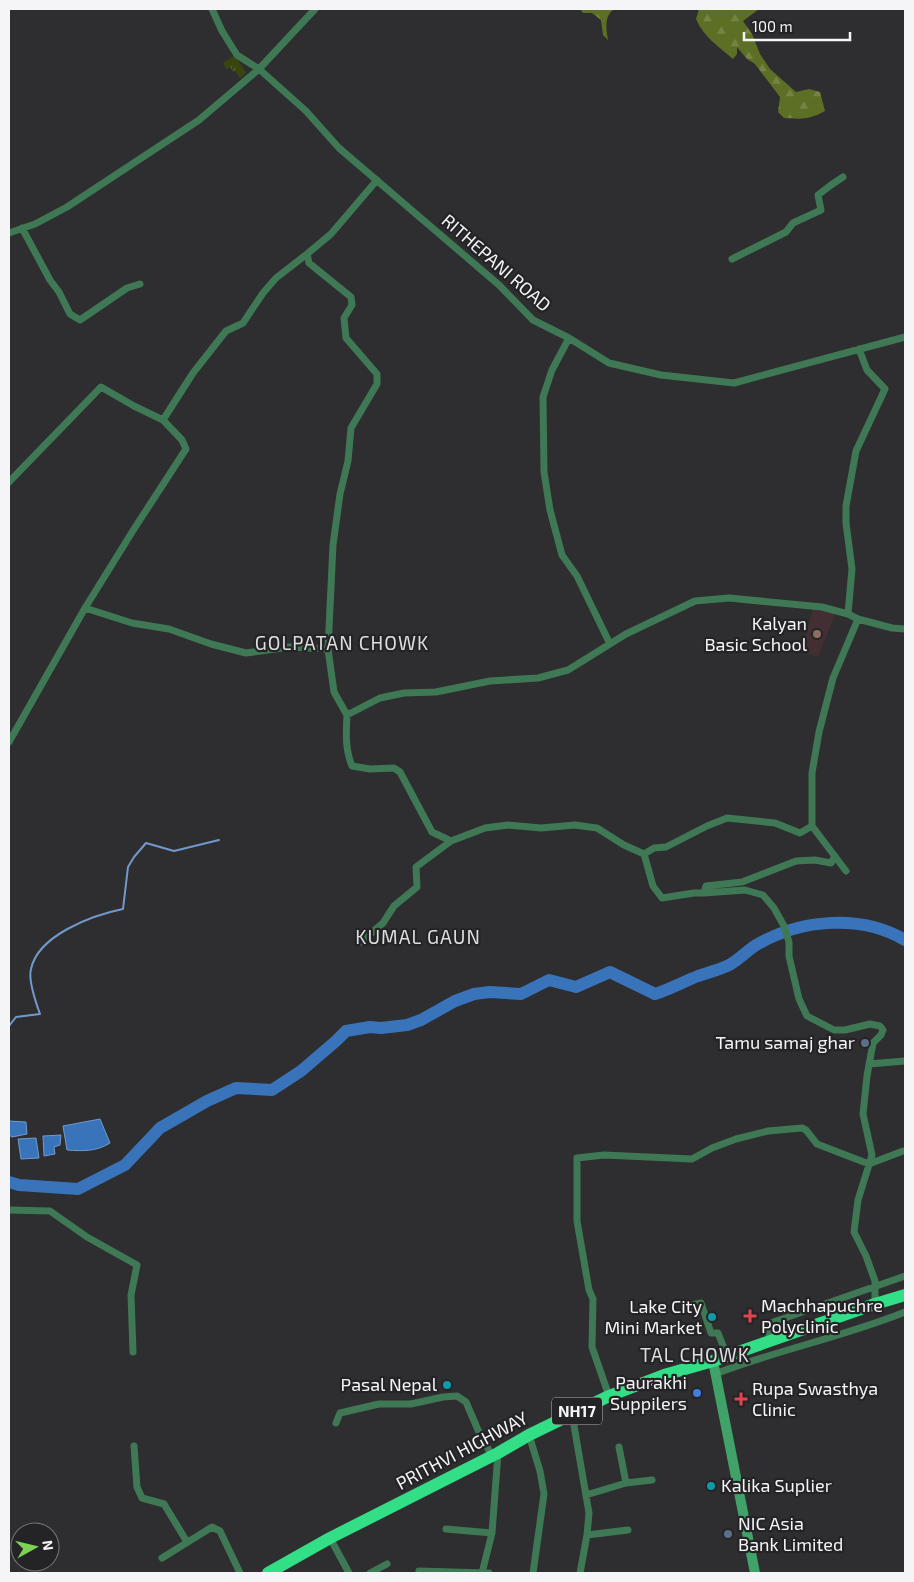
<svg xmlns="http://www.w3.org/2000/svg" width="914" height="1582" viewBox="0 0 914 1582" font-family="'Exo 2',sans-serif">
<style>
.education{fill:#432f33}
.forest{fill:url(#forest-firs)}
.park{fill:url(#park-tufts)}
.water{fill:#3974ba;stroke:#719acc}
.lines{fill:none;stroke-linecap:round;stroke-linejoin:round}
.stream{stroke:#719acc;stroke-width:2}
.river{stroke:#3974ba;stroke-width:12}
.street{stroke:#3f7854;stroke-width:7}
.secondary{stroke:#40a269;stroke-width:10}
.highway{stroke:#33df86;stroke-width:12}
.education-dot{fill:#8d6e63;stroke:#242325;stroke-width:2}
.service-dot{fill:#5c6f8a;stroke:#242325;stroke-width:2}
.health-dot{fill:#e0444e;stroke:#242325;stroke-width:2}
.culture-dot{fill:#0f9aa8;stroke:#242325;stroke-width:2}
.shop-dot{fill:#3f7fe0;stroke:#242325;stroke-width:2}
.labels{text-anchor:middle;stroke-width:4.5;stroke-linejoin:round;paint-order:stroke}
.shield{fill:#242325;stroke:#b6b5b7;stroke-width:1}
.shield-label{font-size:16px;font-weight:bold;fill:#f5f4f6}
.street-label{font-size:18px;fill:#f5f4f6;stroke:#242325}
.poi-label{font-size:18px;fill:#f5f4f6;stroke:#242325;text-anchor:end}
.neighbourhood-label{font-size:19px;letter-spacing:1px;fill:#dddcdf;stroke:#242325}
</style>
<defs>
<pattern id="forest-firs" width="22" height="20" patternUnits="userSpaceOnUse" patternTransform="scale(1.25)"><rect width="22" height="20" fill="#5d6f25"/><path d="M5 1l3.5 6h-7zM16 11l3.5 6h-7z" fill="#758445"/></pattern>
<pattern id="park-tufts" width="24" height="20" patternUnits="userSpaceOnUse" patternTransform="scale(1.25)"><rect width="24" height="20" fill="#39450f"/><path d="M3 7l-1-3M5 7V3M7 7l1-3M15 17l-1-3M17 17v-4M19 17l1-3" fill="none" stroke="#566033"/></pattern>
</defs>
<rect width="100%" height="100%" fill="#2e2d2f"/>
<!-- education -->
<path class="education" d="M813,608L835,614L818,657L802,651Z"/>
<!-- forest -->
<path class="forest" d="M580,9H614C604,16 606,29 608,40L603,35L601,20L592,13H583Z
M699,9H759L743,21L752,34L760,54L770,69L796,92L809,89L820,92L825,111C809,120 802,119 784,118L778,112L780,97L755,64L747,59L737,47V54L733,59C719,47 703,36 696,19Z"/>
<!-- park -->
<path class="park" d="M235,55L246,73L240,78L235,71L233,72L230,67L226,69L223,63Z"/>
<!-- water -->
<path class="water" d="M100,1119L110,1143C96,1152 82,1151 67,1150L63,1126Z
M9,1121L26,1122L27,1134L12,1137L9,1135Z
M61,1135L60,1145L54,1147L55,1154L44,1156L43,1136Z
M36,1138L39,1158L21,1159L18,1139Z"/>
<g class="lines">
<!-- stream -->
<path class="stream" d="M9,1026L16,1017L40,1014C36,1003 28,980 31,969C38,935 93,915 123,909L128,867L134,857L146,843L174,851L219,840"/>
<!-- river -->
<path class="river" d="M9,1182L19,1185L78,1189L125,1165L160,1128L207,1101L236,1088L272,1090L301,1071L336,1041L346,1031L370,1027L381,1028L407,1025L421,1020L455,1001L474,994L490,992L521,994L549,980L576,987L610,972L655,994C670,989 683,982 698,976C707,973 718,970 727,966C738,961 747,950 758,944C802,919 861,914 905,940"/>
<!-- street -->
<path class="street" d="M212,9L222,31L237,55L259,69L306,111L339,148L499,285L533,320L569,338L609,363L661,375L734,383L905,337
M377,180L331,234L307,254L309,263L351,297L352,305L344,318L346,338L377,374V384L351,428L348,461L340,494L333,545L328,649L334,692L347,715L380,698L404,693L436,692L490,681L538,678L568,670L626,634L695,601L729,598L822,607L848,614L852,569L846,523V506L856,451L885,389L867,370L859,349
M22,228L50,280L59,292L70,314L80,320L127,288L140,284
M9,233L35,224L67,207L199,120L259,69L315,9
M732,259L786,232L793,223L821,210L818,195L831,185L843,177
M569,338L552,370L543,397L544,472L550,510L562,555L577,576L610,644
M9,482L101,387L134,406L163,420
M85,608L132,623L169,629L211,644L246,653L289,647L328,649
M858,619L892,628L905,629
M347,715C346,733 345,749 352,766L370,769L394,768L400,772L432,832L451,841
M9,742L85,608L134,529L186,449L182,440L163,420L193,373L226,331L243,323L263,293L276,278L307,254
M812,826V773L819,732L833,678L858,619L848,614
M644,854L653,886L662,898L694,893H704L706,886L742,882L796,861L815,860L831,863L835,856
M704,893L745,890L763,895L774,908L784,926L789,942V956L799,999L807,1016L834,1030H845L870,1024L880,1026L883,1030L881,1035L873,1043L867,1076L863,1114L872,1155L858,1200L854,1232L866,1256L875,1281V1304
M361,942L383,923L394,906L417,887L416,867L451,841L485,828L508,825L541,828L575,825L597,828L624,845L644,854L654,848L666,847L707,826L727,818L775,823L800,833L812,826L846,871
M869,1064L905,1061
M9,1210L50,1211L87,1237L137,1265L131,1295L133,1352
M688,1306L701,1303L711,1333H718L727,1356
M771,1340L765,1325L905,1276
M715,1374C777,1350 843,1337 905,1312
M609,1396L592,1347L593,1299L589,1290L577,1221V1158L604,1155L692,1159L712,1148L736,1139L768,1131L802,1128L806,1130L817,1144L869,1164L903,1151
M572,1414L589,1513L587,1535L580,1573
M336,1423L340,1413L379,1404H411L443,1397L457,1396L466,1402L478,1430L492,1456
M529,1435L540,1471L544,1494L533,1573
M134,1446L137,1487L142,1498L164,1504L187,1542
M619,1447L626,1483
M586,1495L626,1483L652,1480
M446,1529L492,1533
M587,1535L628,1530
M330,1538L349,1573
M162,1558L212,1527L220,1531L240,1573
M419,1571L489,1573
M370,1573L387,1564
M482,1573L492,1533L498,1453"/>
<!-- secondary -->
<path class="secondary" d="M713,1361L755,1573"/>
<!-- highway -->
<path class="highway" d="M268,1573L330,1538L498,1453L529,1435L609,1396L664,1375L713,1361L875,1304L905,1295"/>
</g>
<!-- markers -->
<circle class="education-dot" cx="817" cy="634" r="5"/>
<g class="service-dot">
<circle cx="865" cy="1043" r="5"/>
<circle cx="728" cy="1534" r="5"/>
</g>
<g class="health-dot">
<path d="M747.5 1308.5h5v5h5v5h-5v5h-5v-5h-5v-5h5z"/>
<path d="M738.5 1391.5h5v5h5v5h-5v5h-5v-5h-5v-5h5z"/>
</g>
<g class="culture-dot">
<circle cx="712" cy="1317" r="5"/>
<circle cx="447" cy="1385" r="5"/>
<circle cx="711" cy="1486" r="5"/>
</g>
<circle class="shop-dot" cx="697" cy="1393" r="5"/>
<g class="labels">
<!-- shield labels -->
<rect class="shield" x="552" y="1397.5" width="50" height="27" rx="4"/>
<g class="shield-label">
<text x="577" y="1417">NH17</text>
</g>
<!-- street labels -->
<g class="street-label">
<text transform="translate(496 263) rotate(41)" y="6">RITHEPANI ROAD</text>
<text transform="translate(462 1451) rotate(-28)" y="6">PRITHVI HIGHWAY</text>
</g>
<!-- poi labels -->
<g class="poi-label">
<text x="807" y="630">Kalyan<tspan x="807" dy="21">Basic School</tspan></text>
<text x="855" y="1049">Tamu samaj ghar</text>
<text x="761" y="1312" text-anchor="start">Machhapuchre<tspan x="761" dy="21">Polyclinic</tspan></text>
<text x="702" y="1313">Lake City<tspan x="702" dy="21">Mini Market</tspan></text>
<text x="687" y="1389">Paurakhi<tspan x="687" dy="21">Suppilers</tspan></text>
<text x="437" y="1391">Pasal Nepal</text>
<text x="752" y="1395" text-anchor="start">Rupa Swasthya<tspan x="752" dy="21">Clinic</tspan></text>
<text x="721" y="1492" text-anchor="start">Kalika Suplier</text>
<text x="738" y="1530" text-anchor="start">NIC Asia<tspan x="738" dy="21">Bank Limited</tspan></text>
</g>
<!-- neighbourhood labels -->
<g class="neighbourhood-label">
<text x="342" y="650">GOLPATAN CHOWK</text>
<text x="418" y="944">KUMAL GAUN</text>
<text x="695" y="1362">TAL CHOWK</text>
</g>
</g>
<!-- border -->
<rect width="914" height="1582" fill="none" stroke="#f5f4f6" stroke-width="20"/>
<!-- north arrow -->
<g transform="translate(35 1547) rotate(82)"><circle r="24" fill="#242325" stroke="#787779"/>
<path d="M0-4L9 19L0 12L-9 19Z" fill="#7dd154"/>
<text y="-8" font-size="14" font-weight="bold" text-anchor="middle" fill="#f5f4f6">N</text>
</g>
<!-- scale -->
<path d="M744 32v8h106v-8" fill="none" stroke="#f5f4f6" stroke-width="2.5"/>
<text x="752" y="32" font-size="15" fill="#f5f4f6" stroke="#242325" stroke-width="4" paint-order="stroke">100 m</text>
</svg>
